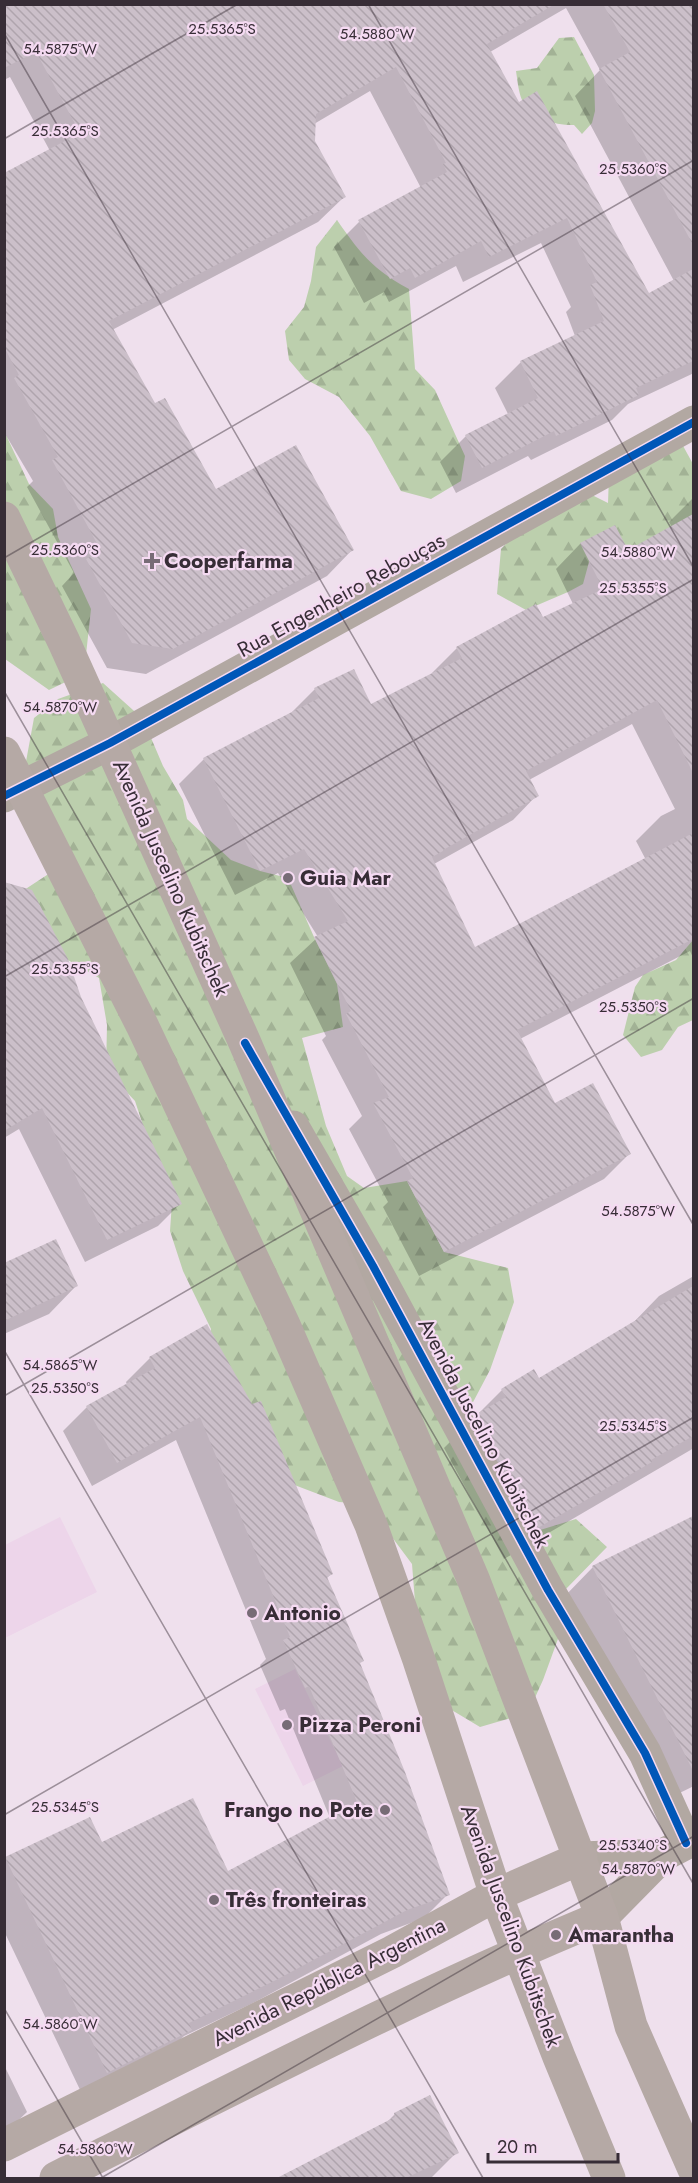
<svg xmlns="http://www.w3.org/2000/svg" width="698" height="2183" viewBox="0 0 698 2183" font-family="Jost,sans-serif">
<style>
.built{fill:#edd5ea}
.forest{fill:url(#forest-firs)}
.shadow{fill:#0003;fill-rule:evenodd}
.building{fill:url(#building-back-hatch)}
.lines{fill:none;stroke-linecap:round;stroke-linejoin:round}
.minor{stroke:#b2a8a2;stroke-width:33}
.major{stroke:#b5a9a5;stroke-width:33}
.cycleway-casing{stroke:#f5daf2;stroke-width:11}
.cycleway{stroke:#0057b8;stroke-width:8}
.ticks{fill:none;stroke:#372d36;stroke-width:1.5;stroke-opacity:0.45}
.poi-dot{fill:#776c76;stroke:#f5daf2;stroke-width:2}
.labels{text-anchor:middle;stroke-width:4.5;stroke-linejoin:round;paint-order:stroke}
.poi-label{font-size:21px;font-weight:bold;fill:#372d36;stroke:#f5daf2;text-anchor:start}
.street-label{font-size:21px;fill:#372d36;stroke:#f5daf2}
.ticks-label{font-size:15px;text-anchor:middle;fill:#372d36;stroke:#f5daf2;stroke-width:4.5;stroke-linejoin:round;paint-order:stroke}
</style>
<defs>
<pattern id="forest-firs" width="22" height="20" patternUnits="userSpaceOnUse" patternTransform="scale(1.5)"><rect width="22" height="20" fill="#bccfad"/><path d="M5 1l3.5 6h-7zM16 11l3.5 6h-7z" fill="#a2b295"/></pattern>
<pattern id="building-back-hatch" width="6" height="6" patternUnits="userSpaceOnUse" patternTransform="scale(1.5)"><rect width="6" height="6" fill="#cbbfc9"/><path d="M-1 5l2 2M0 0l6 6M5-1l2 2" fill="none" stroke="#afa4ad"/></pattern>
</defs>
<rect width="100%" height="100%" fill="#efe0ed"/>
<!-- built -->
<path class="built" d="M60,1517L97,1592L5,1638V1545Z
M295,1669L343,1766L303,1786L255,1689Z"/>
<!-- forest -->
<path class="forest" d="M574,37L594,75L595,111L592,123L582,134L574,125C561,125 554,124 542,118C519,105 520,97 516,71L537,68L559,38Z
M337,220C360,253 372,269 409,289L415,369L435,390L465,456L461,481L431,499L401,491L370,436L339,397L305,379L289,360L285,331L304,307L311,281L316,247Z
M4,427L6,435L29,484L53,509L58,537L91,609L84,673L49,690L5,659Z
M682,444L693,464V553L674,572L598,547L589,562L583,584L568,592L526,610L497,594L501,549L526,523L590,494L608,503L609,475Z
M103,683L143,719L163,766L183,800L187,819L231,860L260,871L288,878L314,937L337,984L343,1027L302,1038L326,1126L347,1176L364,1188L407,1181L444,1252L508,1268L514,1302L490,1370L462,1423L527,1534L576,1519L607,1547L564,1591L570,1606L543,1680L528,1713L480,1727L440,1703L415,1602L412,1564L380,1521L353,1503L339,1502L284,1481L204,1373L211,1329L183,1271L170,1231L172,1202L159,1174L135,1101L106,1070L107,1025L99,978L68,960L14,920L21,892L50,873L25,767L34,718L58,699Z
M693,940V1020L678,1027L662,1050L641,1057L623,1035L635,987L643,975L676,960Z"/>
<!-- shadow -->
<path class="shadow" d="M4,4H687L694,16V373L628,404L612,420L531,460L528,456L456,493L440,462L466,436L508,414L495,388L521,362L575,336L566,312L571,307L541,243L463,282L456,266L389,302L384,292L364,303L334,247L359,222L421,188L370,91L314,124V142L344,197L318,222L112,330L154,405L215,491L352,550L327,576L146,674L107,668L62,586L74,573L27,487L33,481L4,432V174L50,151L10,77L4,80ZM566,8L600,70L575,96L674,281L648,295L518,104L490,52Z
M694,497V960L690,951L520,1039L555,1105L629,1154L604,1179L419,1276L383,1207L388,1202L349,1129L362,1116L322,1040L326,1036L290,963L318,937L278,873L235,895L179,784L204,759L290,714L315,689L371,707L433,674L432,673L457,648L542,619L573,604L556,569L580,544L615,527L627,552L672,527L669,522ZM632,724L675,809L661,816L636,841L646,860L474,949L434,864L513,820L537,795L529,780Z
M4,883L79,998L181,1203L158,1226L85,1262L19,1129L4,1138Z
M4,1265L76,1286L49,1314L4,1334Z
M692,1277L694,1281V1448L504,1559L444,1448L502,1390L539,1380L630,1326L659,1296Z
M207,1326L331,1574L326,1579L448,1894L424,1918L381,1934L251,2004L184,2036L166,2054L83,2096L4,1931V1860L102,1844L228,1873L330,1818L285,1709L280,1711L260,1665L266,1659L176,1440L92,1486L63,1431L87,1407L127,1385L126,1382L150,1358Z
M694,1518V1786L663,1801L563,1598L593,1567Z
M4,2065L27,2112L4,2134Z
M395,2114L457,2152L432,2177L280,2178L385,2124Z"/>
<!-- building -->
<path class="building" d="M4,4H555L487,44L519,102L537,91L649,293L693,269V361L636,388L639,395L556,436L554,431L482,468L465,435L538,398L520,361L604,321L590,285L597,282L567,218L489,257L481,241L415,278L410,268L390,279L358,220L447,172L443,164L446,163L396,67L316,114L315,141L346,197L109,321L155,403L165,398L216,489L296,445L354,550L173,649L132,643L86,559L101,551L52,460L58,457L14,378L19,375L4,347V173L80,133L36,52L4,68Z
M603,4H693V245L599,69L630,52Z
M693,514V773L657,700L526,771L539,796L443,850V851L432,857L475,947L693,833V939L517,1030L555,1103L593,1083L631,1154L444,1252L407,1181L413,1178L373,1103L389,1097L346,1014L351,1011L314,937L348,921L304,849L260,871L203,758L319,698L314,688L354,669L371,704L462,658L456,647L536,604L543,617L603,589L580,543L615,525L628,550Z
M4,882L32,890L68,959L81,997L182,1204L107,1240L42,1108L4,1131Z
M56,1239L78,1286L4,1321V1263Z
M693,1286V1436L651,1460L652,1462L536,1529L475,1415L506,1397L501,1389L534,1369L539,1378Z
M207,1324L252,1404L261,1401L333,1574L327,1577L364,1661L360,1663L405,1772L450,1895L407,1910L276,1980L189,2023L192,2030L107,2073L5,1857L90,1817L102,1842L193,1798L228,1871L357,1802L309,1686L305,1688L283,1640L290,1637L200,1417L117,1463L86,1406L155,1368L149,1357Z
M693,1516V1771L592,1566Z
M430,2095L459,2153L406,2178H277L395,2117L394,2113Z"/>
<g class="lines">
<!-- minor -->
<path class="minor" d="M4,796L110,743L694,422
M293,1127L373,1266L548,1590L645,1753L686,1843
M581,1858L663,1855
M602,1917L663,1855L694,1839"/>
<!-- major -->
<path class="major" d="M4,518L64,642L245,1043L474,1581L602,1917L631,2026L694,2169
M4,753L142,1025L284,1325L371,1525L419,1660L496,1895L559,2057L609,2178
M4,2145L392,1952L496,1895L581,1858
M56,2178L105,2153C269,2071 432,1987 602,1917"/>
<!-- cycleway casing -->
<g class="cycleway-casing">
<path id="cycleway" d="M4,796L110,743L694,422
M245,1043L373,1266L548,1590L645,1753L686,1843"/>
</g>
<!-- cycleway -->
<use href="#cycleway" class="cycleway"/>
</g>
<!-- ticks -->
<path class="ticks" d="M368,4L694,568M4,33L694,1226M4,139L238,4M4,558L694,160M4,691L694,1885M4,977L694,579M4,1350L483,2178M4,1396L694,998M4,1815L694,1417M4,2008L103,2178M101,2178L694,1836"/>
<!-- markers -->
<g class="poi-dot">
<path d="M149 552h6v6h6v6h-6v6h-6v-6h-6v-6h6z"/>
<circle cx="288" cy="878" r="6"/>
<circle cx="252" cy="1613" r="6"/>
<circle cx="287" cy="1725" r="6"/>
<circle cx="385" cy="1810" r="6"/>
<circle cx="214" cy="1900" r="6"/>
<circle cx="556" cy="1935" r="6"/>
</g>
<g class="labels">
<!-- poi labels -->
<g class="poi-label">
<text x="164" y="568">Cooperfarma</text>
<text x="300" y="885">Guia Mar</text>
<text x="264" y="1620">Antonio</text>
<text x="299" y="1732">Pizza Peroni</text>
<text x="373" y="1817" text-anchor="end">Frango no Pote</text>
<text x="226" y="1907">Três fronteiras</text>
<text x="568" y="1942">Amarantha</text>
</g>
<!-- street labels -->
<g class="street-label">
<text transform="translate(341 595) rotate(-29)" y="7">Rua Engenheiro Rebouças</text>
<text transform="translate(171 878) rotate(66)" y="7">Avenida Juscelino Kubitschek</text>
<text transform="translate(484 1433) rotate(62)" y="7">Avenida Juscelino Kubitschek</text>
<text transform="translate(511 1926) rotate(70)" y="7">Avenida Juscelino Kubitschek</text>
<text transform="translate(329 1982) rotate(-27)" y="7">Avenida República Argentina</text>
</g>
</g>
<g class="ticks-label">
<text x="222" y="34">25.5365°S</text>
<text x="377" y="39">54.5880°W</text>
<text x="60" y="54">54.5875°W</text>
<text x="65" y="136">25.5365°S</text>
<text x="633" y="174">25.5360°S</text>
<text x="65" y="555">25.5360°S</text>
<text x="638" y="557">54.5880°W</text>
<text x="633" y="593">25.5355°S</text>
<text x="60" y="712">54.5870°W</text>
<text x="65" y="974">25.5355°S</text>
<text x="633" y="1012">25.5350°S</text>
<text x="638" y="1216">54.5875°W</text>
<text x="60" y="1370">54.5865°W</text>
<text x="65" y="1393">25.5350°S</text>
<text x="633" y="1431">25.5345°S</text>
<text x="65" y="1812">25.5345°S</text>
<text x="633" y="1850">25.5340°S</text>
<text x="638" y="1874">54.5870°W</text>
<text x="60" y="2029">54.5860°W</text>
<text x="95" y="2154">54.5860°W</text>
</g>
<!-- border -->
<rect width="698" height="2183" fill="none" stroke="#372d36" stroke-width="12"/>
<!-- scale -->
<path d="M488 2153v9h130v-9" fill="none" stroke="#372d36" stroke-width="3"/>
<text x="497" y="2153" font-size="18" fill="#372d36" stroke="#f5daf2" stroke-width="4.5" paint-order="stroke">20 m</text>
</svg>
